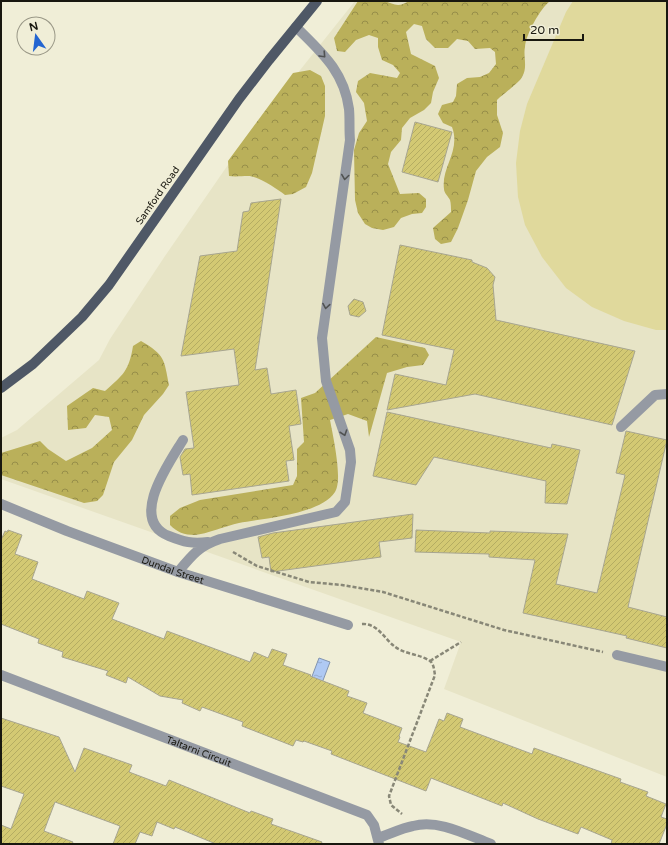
<svg xmlns="http://www.w3.org/2000/svg" width="668" height="845" viewBox="0 0 668 845" font-family="'Varela Round',sans-serif">
<style>
.built{fill:#e7e4c6}
.forest{fill:url(#forest-crowns)}
.pitch{fill:#e0d99c}
.water{fill:url(#water-ripples);stroke:#8294af}
.building{fill:url(#building-hatch);stroke:#a7a590}
.lines{fill:none;stroke-linecap:round;stroke-linejoin:round}
.path{stroke:#888777;stroke-width:2.5;stroke-dasharray:4 2;stroke-linecap:butt}
.lane{stroke:#959aa3;stroke-width:10}
.street{stroke:#959aa3;stroke-width:10}
.primary{stroke:#4f5866;stroke-width:10}
.oneway{stroke:#505252}
.labels{text-anchor:middle;stroke-width:4;stroke-linejoin:round;paint-order:stroke}
.street-label{font-size:10px;fill:#18170f;stroke:#f0eed7}
</style>
<defs>
<pattern id="forest-crowns" width="20" height="18" patternUnits="userSpaceOnUse"><rect width="20" height="18" fill="#bab05a"/><path d="M2 6a3 3 0 1 1 6 0M12 15a3 3 0 1 1 6 0" fill="none" stroke="#968e49"/></pattern>
<pattern id="water-ripples" width="26" height="14" patternUnits="userSpaceOnUse"><rect width="26" height="14" fill="#afc9f3"/><path d="M2 4q2-2 4 0t4 0M15 11q2-2 4 0t4 0" fill="none" stroke="#96accf"/></pattern>
<pattern id="building-hatch" width="6" height="6" patternUnits="userSpaceOnUse"><rect width="6" height="6" fill="#d3c973"/><path d="M-1 1l2-2M0 6l6-6M5 7l2-2" fill="none" stroke="#b4ac62"/></pattern>
</defs>
<rect width="100%" height="100%" fill="#f0eed7"/>
<!-- built -->
<path class="built" d="M355,1H667V777L444,689L461,642L1,479V438L17,430L99,360L110,339L165,256L250,133Z"/>
<!-- forest -->
<path class="forest" d="M358,1C364,1 379,0 384,1C394,4 398,8 409,1H550C540,9 526,34 525,47C523,56 528,68 522,77C520,82 502,95 497,100V115L503,133L500,147L487,157L476,171L468,200L458,228L451,242L441,244L435,239L433,228L451,212C451,209 451,203 450,200C448,196 444,193 444,189C441,167 461,151 452,127L443,123L438,114L442,105L453,102L456,96L457,84L467,78L480,77L489,73L496,64L495,52L490,48L475,49L468,41L457,39L448,48H435L426,39L422,26L414,24L406,32L411,54L435,66L439,78L433,92L431,103L424,110L410,118L402,128L401,140L391,152L388,164L400,194L419,193L426,199V207L422,213L412,214L401,218L394,227L383,230L372,228L365,224L358,213L355,200L354,150L359,133L367,121L364,103L356,92L358,81L370,73L397,78L400,73L393,65L382,60L378,47V38L369,35L356,40L345,52L337,51L334,38Z
M310,70L321,76L325,86V116L312,173L306,187L293,194L285,195C277,189 258,176 248,176C241,176 236,177 229,176L228,161L293,73Z
M376,337L425,348L429,355L423,365L407,367L387,373L369,437L367,421L348,414L330,420C333,436 343,480 335,492C320,515 263,518 239,523C226,526 206,534 195,535C184,535 177,532 170,525V516L180,508L200,500L293,485L297,476V449L304,442L301,398L315,393Z
M141,341C165,355 164,359 169,385L163,394L144,415L132,440L114,462L103,495L97,501L84,503L1,475V453L40,441L48,449L66,461L92,448L112,430L109,417L95,415L86,428L68,430L67,406L93,388L105,391C123,375 129,371 133,346Z"/>
<!-- pitch -->
<path class="pitch" d="M573,1H667V330H656L624,321L592,307L566,288L542,257L525,225L518,197L516,163L520,131L527,104L566,12Z"/>
<!-- water -->
<path class="water" d="M319,658L330,662L322,683L311,679Z"/>
<!-- building -->
<path class="building" d="M415,122L452,132L438,182L402,172Z
M281,199L255,370L267,368L271,394L296,390L301,424L289,426L294,460L286,461L289,481L192,495L190,474L183,475L180,457L185,449L194,448L186,392L239,385L234,349L181,356L200,256L237,251L243,212L249,211L251,203Z
M400,245L472,260V262L487,268L495,277L493,285L496,320L635,351L612,425L475,394L387,410L395,374L446,385L454,350L382,335Z
M354,299L363,302L366,311L359,317L350,315L348,306Z
M387,412L551,448L552,444L580,450L567,504L545,503L546,481L434,457L416,485L373,476Z
M626,431L667,440L628,607L667,617V648L626,638L627,636L523,613L535,560L489,557V554L415,552L416,530L490,533V531L568,534L556,584L597,593L625,475L616,473Z
M413,514L412,538L379,542L381,557L271,572L269,557L262,558L258,537L273,533Z
M8,530L22,535L15,554L38,562L32,579L84,599L87,591L119,603L112,619L164,639L167,631L250,662L254,652L268,658L272,649L287,654L283,665L311,675L310,676L349,691L347,696L367,703L363,713L402,728L399,736L400,737L398,742L426,752L439,719L444,721L447,713L463,719L460,727L532,754L534,748L621,779L620,782L648,792L646,796L666,804L661,817L667,819V824L659,844H611L612,840L581,827L578,834L538,819L503,803L502,806L431,778L426,791L331,754L332,751L304,741L303,742L296,740L293,746L242,726L243,722L202,707L200,711L182,703L183,700L160,696L128,677L126,683L106,675L108,671L62,657L63,652L38,643L39,639L1,624V540L5,531L7,532Z
M1,718L59,737L75,772L84,748L132,765L129,772L166,786L169,780L250,813L251,811L273,819L271,824L322,842L321,844H216L175,827L174,829L157,822L152,836L140,832L135,844H113L120,826L55,802L44,831L73,842L72,844H1V825L11,829L24,794L1,786Z"/>
<g class="lines">
<!-- path -->
<path class="path" d="M233,552L257,566L309,582L342,585L383,592L504,630L603,652
M362,624C377,623 384,638 394,646C403,654 420,654 430,661C434,664 434,670 435,675L389,796L391,805L402,814
M430,661L461,642"/>
<!-- lane -->
<path class="lane" d="M621,427L655,395L667,394
M183,440C169,463 128,520 169,536C184,542 192,544 208,542
M178,572C192,555 199,546 220,539L336,512L345,502L351,462L350,450L326,381L322,338L350,140C349,130 350,119 349,109C344,71 321,52 296,27
M617,655L667,667"/>
<!-- street -->
<g class="street">
<path id="s1" d="M1,504L67,531L178,572L348,625"/>
<path id="s2" d="M1,675L367,815L374,825L379,844"/>
<path d="M378,838C390,834 402,828 413,826C439,819 467,835 491,844"/>
</g>
<!-- primary -->
<path class="primary" d="M1,388L33,364L57,341L82,317L109,285L239,99L269,60L317,1"/>
</g>
<!-- one-way arrows -->
<defs><path id="oneway-chevron" d="M-2-3.5L2.5 0L-2 3.5" fill="none" stroke-width="1.6" stroke-linecap="round" stroke-linejoin="round"/></defs>
<g class="oneway">
<use href="#oneway-chevron" transform="translate(323 55) rotate(47)"/>
<use href="#oneway-chevron" transform="translate(345 177) rotate(98)"/>
<use href="#oneway-chevron" transform="translate(326 306) rotate(99)"/>
<use href="#oneway-chevron" transform="translate(344 433) rotate(71)"/>
</g>
<g class="labels">
<!-- street labels -->
<g class="street-label">
<text transform="translate(157 195) rotate(-55)" y="4">Samford Road</text>
<text dy="4" stroke="none"><textPath href="#s1" startOffset="184">Dundal Street</textPath></text>
<text dy="4" stroke="none"><textPath href="#s2" startOffset="212">Taltarni Circuit</textPath></text>
</g>
</g>
<!-- border -->
<rect width="668" height="845" fill="none" stroke="#18170f" stroke-width="4"/>
<!-- north arrow -->
<g transform="translate(36 36) rotate(346)"><circle r="19" fill="#f0eed7" stroke="#9a9887"/>
<path d="M0-3L7 15L0 10L-7 15Z" fill="#2365d1"/>
<text y="-6" font-size="11" font-weight="bold" text-anchor="middle" fill="#18170f">N</text>
</g>
<!-- scale -->
<path d="M524 34v6h59v-6" fill="none" stroke="#18170f" stroke-width="2"/>
<text x="530" y="34" font-size="12" fill="#18170f" stroke="#f0eed7" stroke-width="3" paint-order="stroke">20 m</text>
</svg>
